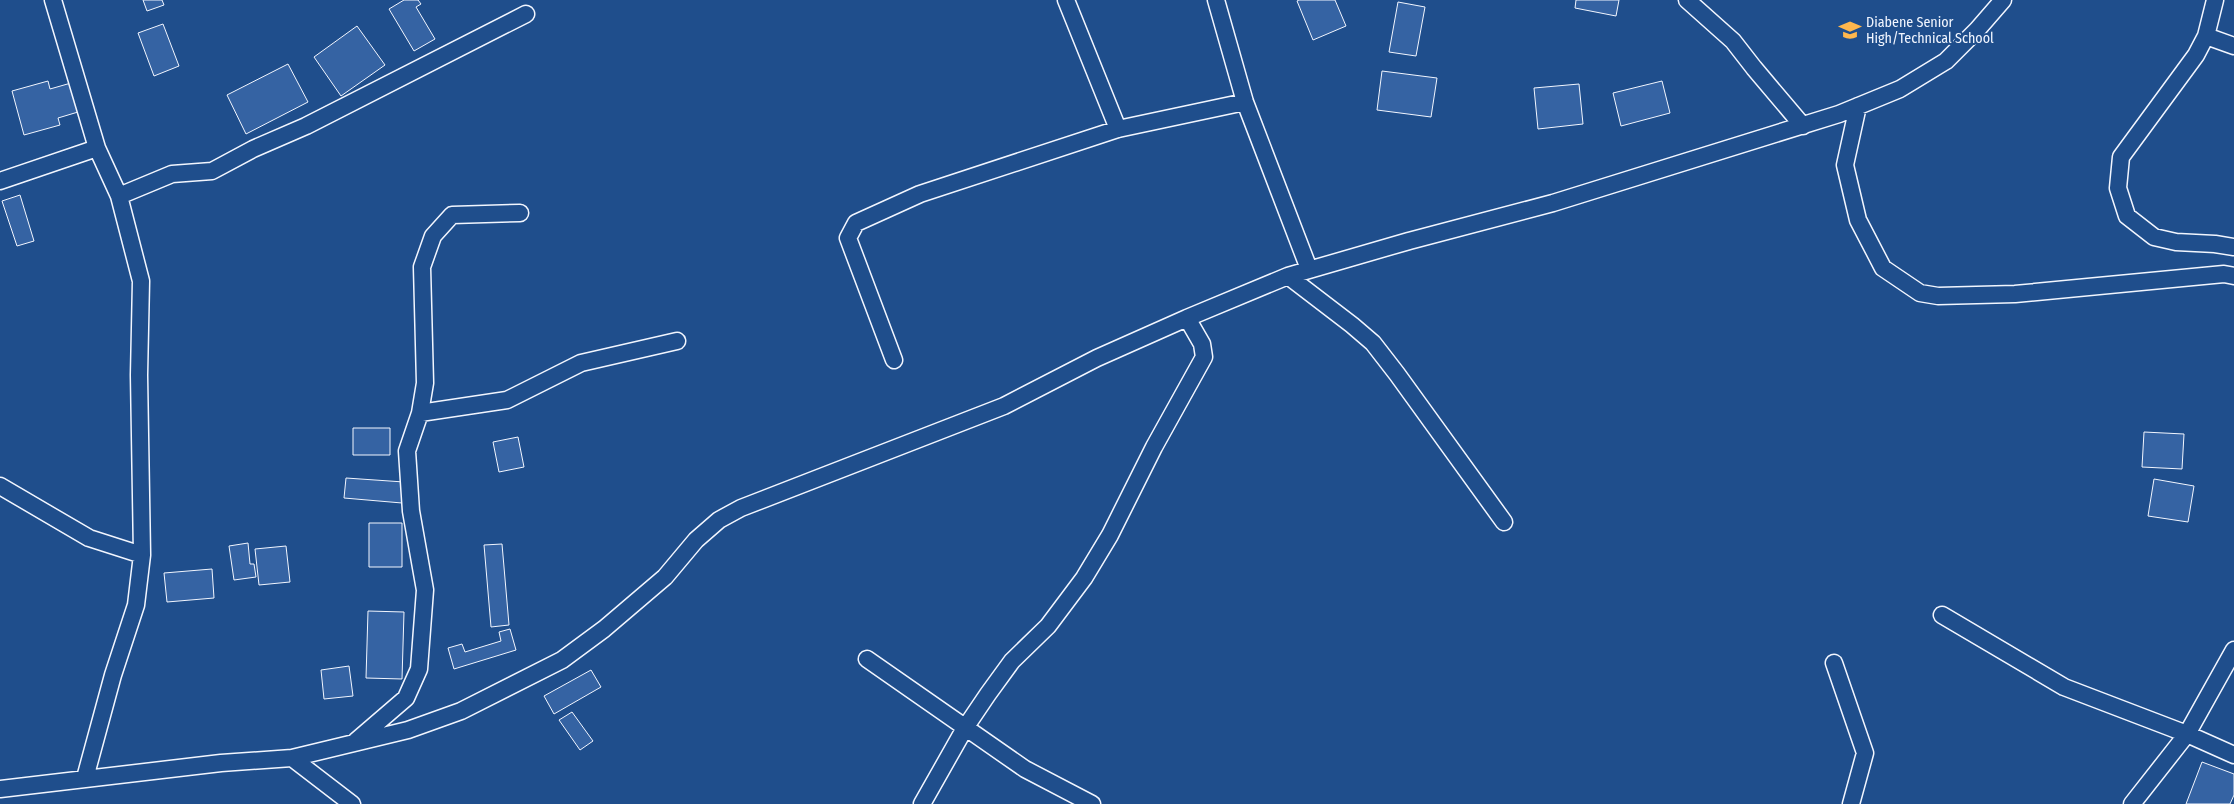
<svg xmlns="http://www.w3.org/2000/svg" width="2234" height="804" viewBox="0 0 2234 804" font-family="'Fira Sans Condensed',sans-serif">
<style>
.building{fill:#3563a3;stroke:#f2f6ff}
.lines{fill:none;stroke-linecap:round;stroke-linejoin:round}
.street-casing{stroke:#f2f6ff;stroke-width:19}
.street{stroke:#1f4e8c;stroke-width:16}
.labels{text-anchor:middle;stroke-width:4;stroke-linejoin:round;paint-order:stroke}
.poi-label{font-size:14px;fill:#f2f6ff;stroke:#1f4e8c;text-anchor:start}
</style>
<rect width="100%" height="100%" fill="#1f4e8c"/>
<!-- building -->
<path class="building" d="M143,0H162L164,5L147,11Z
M404,0H418L421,4L416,7L435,39L414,51L389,9Z
M1299,0H1335L1346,26L1313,40L1297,1Z
M1576,0H1619L1616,16L1575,8Z
M1398,2L1425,7L1416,56L1389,52Z
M163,24L179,66L154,76L138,33Z
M357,26L385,65L341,96L314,57Z
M288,64L308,102L246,134L227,95Z
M1382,71L1437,78L1431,117L1377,110Z
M48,81L50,89L71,83L78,112L58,118L60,125L24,135L12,91Z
M1662,81L1670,113L1621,126L1613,93Z
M1579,84L1583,124L1538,129L1534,88Z
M20,195L34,241L17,246L2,201Z
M353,428H390V455H353Z
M2144,432L2184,434L2182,469L2142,467Z
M518,437L524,467L499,472L493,442Z
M346,478L404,482L402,503L344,498Z
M2154,479L2194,486L2188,522L2148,516Z
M369,523H402V567H369Z
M248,543L250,564H254L256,577L234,580L229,546Z
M502,544L509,625L491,627L484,545Z
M286,546L290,582L259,585L255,549Z
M212,569L214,598L167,602L164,573Z
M368,611L404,612L402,679L366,678Z
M510,629L516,650L454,669L448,648L462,644L465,652L501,641L499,632Z
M349,666L353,696L324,699L321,670Z
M591,670L601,687L554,714L544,696Z
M572,712L593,741L580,750L559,720Z
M2202,762L2234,774V795L2230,804H2186Z"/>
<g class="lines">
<!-- street casing -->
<g class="street-casing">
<path id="street" d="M53,0L97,148L119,196L141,281L139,375L142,555L136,605L113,675L85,778
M1066,0L1118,129
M1216,0L1245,102L1309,269
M1687,0L1733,41L1754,68L1803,126
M2215,0L2206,36L2196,55L2121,157L2118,188L2127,216L2154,237L2176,242L2215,244L2234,247
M2206,36L2234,46
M1858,106L1845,165L1858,220L1883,268L1920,293L1938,296L2015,294L2224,274L2234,276
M0,181L97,148
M119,196L172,174L212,171L253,149L306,126L526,14
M1288,276L1352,325L1373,343L1397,374L1504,522
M894,360L848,238L856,223L920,194L1118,129L1245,102
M420,413L507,400L581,363L677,341
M0,486L89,538L142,555
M1942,615L2064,687L2187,734L2234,755
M867,659L1025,769L1092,804
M1834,663L1865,753L1851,804
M356,741L406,698L419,669L425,590L411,511L407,451L420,413L425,383L422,267L433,236L452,215L520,213
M292,758L352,804
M0,789L221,763L292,758L408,730L461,711L562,660L604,629L665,577L696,540L719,520L741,508L1004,406L1097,358L1187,318L1288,276L1409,241L1553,203L1839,114L1900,89L1946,61L1977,30L2003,0
M922,804L965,728L988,694L1012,661L1048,626L1084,578L1110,535L1154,447L1204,357L1202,344L1187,318
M2132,804L2187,734L2234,650"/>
</g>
<!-- street -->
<use href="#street" class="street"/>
</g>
<!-- icons -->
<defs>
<g id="school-bare" transform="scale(1.725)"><path d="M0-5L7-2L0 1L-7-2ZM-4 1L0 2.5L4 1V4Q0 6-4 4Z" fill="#ffb74d" stroke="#1f4e8c" stroke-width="2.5" paint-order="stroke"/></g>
</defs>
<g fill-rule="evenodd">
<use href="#school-bare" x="1850" y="30"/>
</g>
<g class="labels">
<!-- poi labels -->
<g class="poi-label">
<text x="1866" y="27">Diabene Senior<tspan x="1866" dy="16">High/Technical School</tspan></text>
</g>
</g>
</svg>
